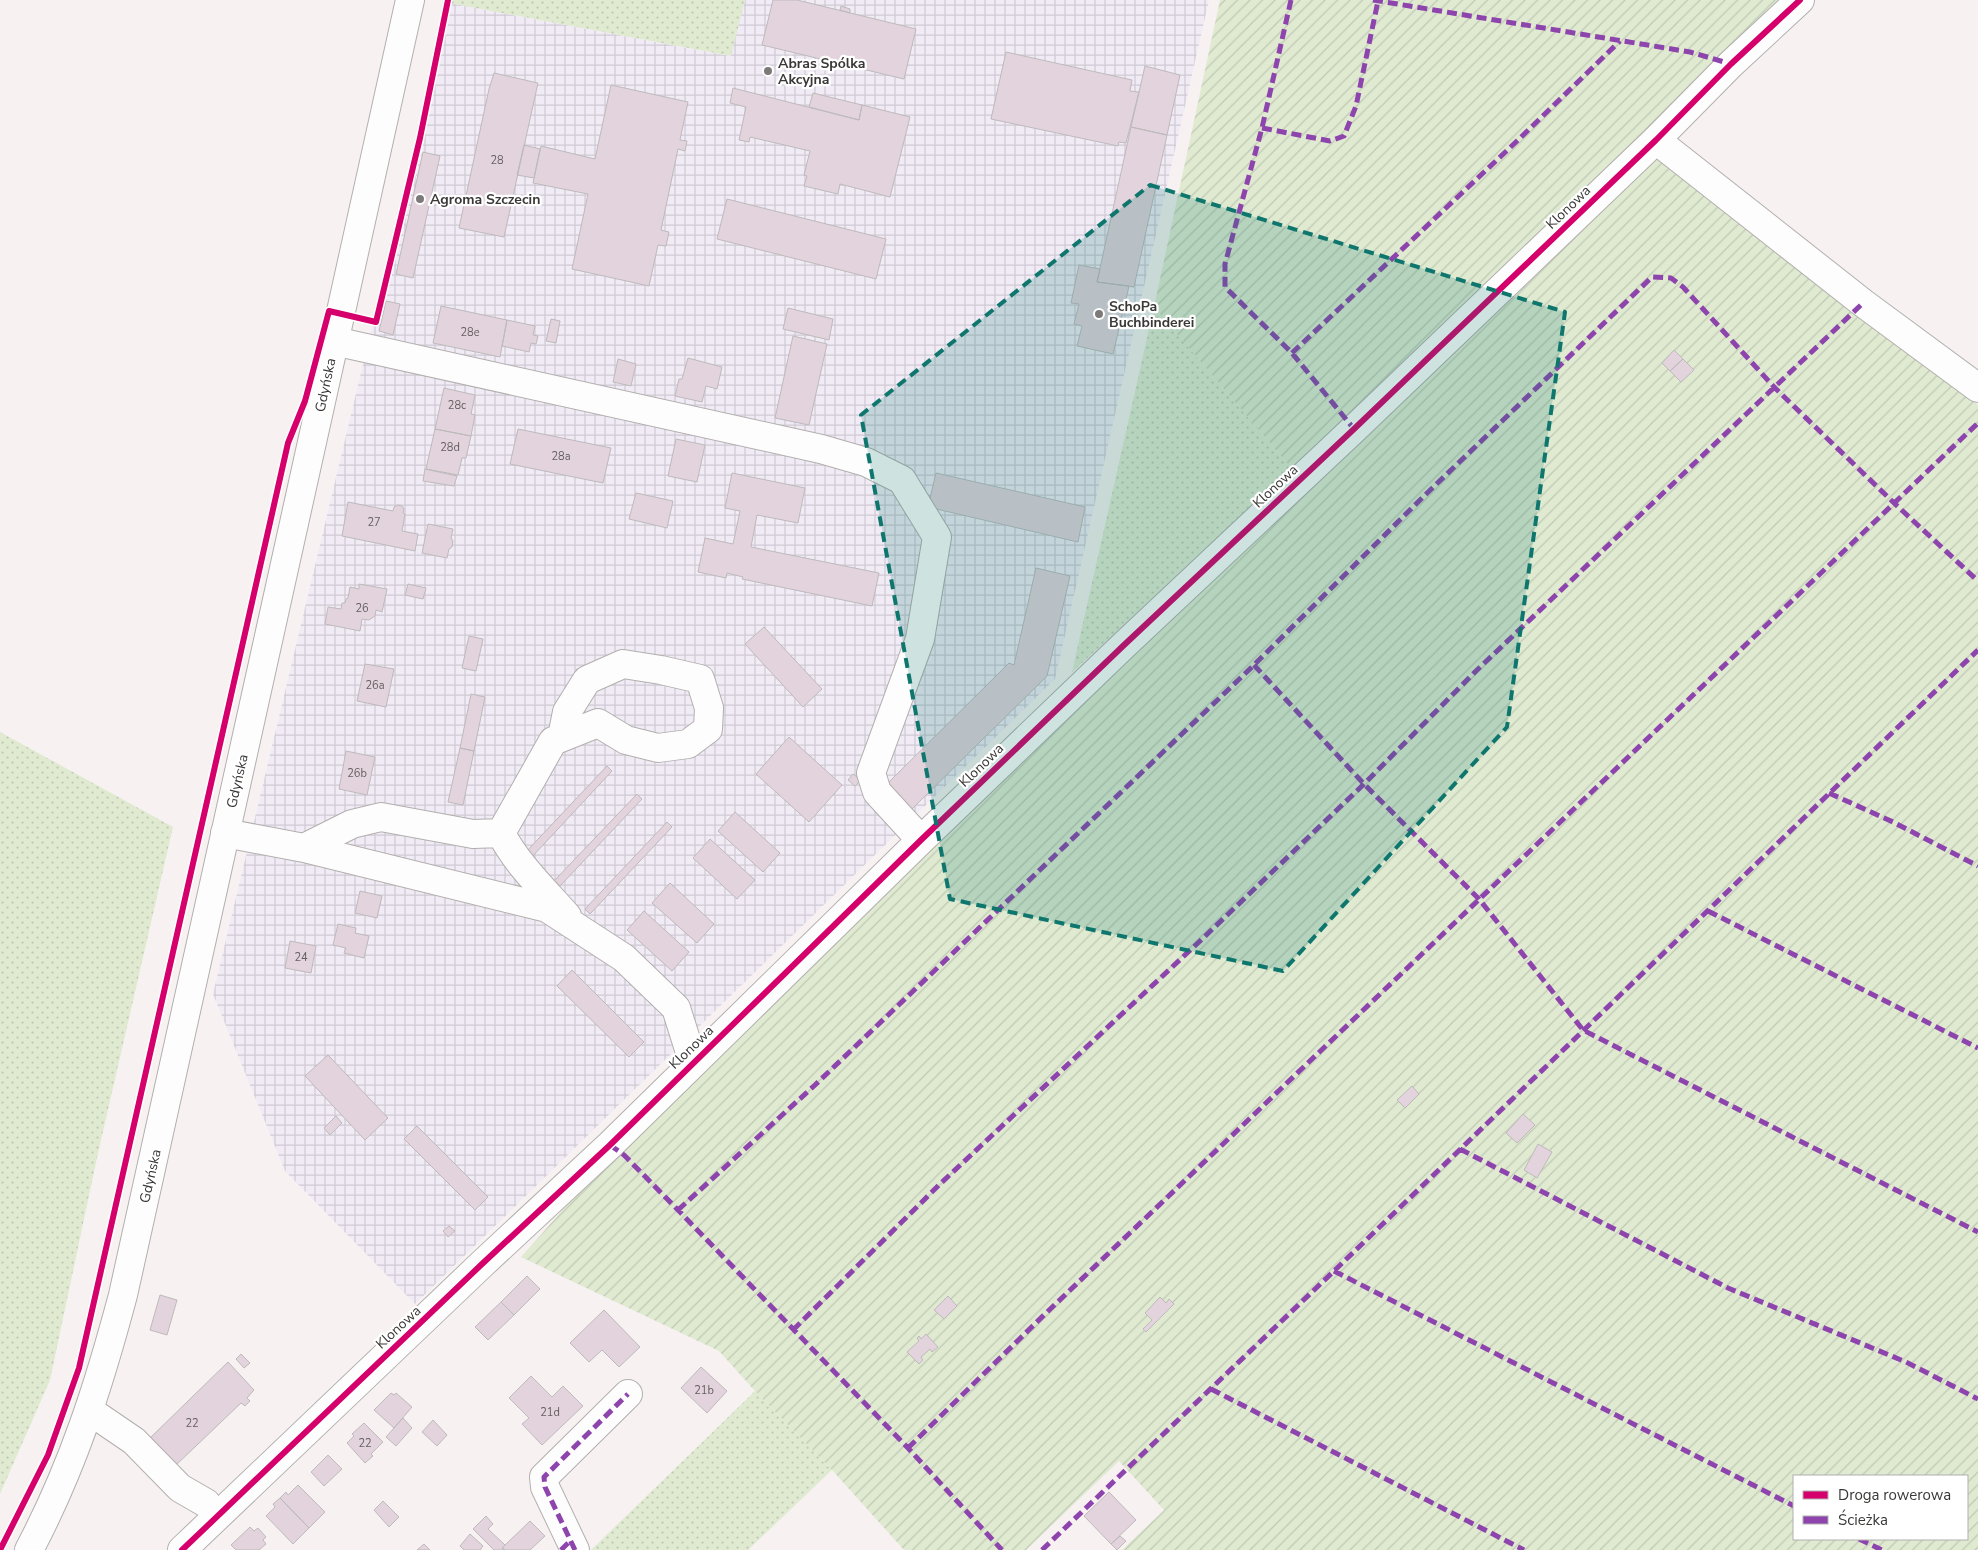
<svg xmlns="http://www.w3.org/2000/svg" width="1978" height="1550" viewBox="0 0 1978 1550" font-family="'Nunito Sans',sans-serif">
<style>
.industrial{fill:url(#industrial-grid)}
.grass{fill:url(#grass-dots)}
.garden{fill:url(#garden-furrows);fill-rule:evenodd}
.building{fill:#e3d3dc;stroke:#bdbabb}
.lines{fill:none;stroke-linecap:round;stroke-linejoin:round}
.minor-casing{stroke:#b2afae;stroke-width:30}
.major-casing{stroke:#b2afae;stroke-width:30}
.minor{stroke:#fefdfd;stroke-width:28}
.major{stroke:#fefdfd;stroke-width:28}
.quiet{stroke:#8e44ad;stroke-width:5;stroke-dasharray:10 5;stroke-linecap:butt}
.cycleway-casing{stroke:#fff;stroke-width:9}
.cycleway{stroke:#d6006c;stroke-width:6}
.marked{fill:#0f766e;fill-opacity:0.2;stroke:#0f766e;stroke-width:4;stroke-dasharray:10 6;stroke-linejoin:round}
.poi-dot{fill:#7c7978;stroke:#fff;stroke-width:2}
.labels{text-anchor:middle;stroke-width:4.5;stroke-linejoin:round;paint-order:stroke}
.number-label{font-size:11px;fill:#645f60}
.poi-label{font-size:14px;font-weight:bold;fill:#3a3837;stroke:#fff;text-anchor:start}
.street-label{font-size:14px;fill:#3a3837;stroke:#fff}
</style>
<defs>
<pattern id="industrial-grid" width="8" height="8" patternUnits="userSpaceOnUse" patternTransform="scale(1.25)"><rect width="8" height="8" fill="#f1ebf6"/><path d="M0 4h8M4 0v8" fill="none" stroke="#cfcad4"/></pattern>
<pattern id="grass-dots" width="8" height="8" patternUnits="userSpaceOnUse" patternTransform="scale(1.25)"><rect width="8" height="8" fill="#dfead1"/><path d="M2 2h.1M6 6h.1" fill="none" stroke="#c0c9b4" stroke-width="1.8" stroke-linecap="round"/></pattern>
<pattern id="garden-furrows" width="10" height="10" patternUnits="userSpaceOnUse" patternTransform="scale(1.25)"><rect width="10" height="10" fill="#dfead1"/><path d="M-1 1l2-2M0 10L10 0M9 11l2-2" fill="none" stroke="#c0c9b4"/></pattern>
</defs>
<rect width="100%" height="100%" fill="#f7f2f1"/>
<!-- industrial -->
<path class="industrial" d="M745,0H1209L1055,679L415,1304L285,1171L213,994L449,3L730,56Z"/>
<!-- grass -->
<path class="grass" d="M450,0H745L731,56L449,3Z
M1154,307L1293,470L1072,672Z
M0,732L173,827L98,1153L50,1380L0,1494Z
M755,1391L832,1470L748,1550H591Z"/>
<!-- garden -->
<path class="garden" d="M1220,0H1785L1645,138L1978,405V1550H1122L1164,1510L1119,1461L1026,1550H904L832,1470L755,1391L719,1351L521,1257L634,1130L1293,470L1154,307ZM1794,1476H1967V1539H1794Z"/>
<!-- building -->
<path class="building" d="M773,0H797L916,29L904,79L762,45Z
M841,6L850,9V13L840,10Z
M1006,52L1132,80L1130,91L1139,92L1126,143L1119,142L1118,146L991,119Z
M1145,66L1180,75L1167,135L1131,127Z
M494,73L538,83L504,237L459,228L489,89Z
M611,85L688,102L680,140L687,141L685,151L678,149L661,230L669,232L666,246L658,245L649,286L572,269L588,194L533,183L541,146L595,159Z
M733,88L859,120L862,105L910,117L890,197L840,184L838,194L804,186L807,176L804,175L810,151L750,137L749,142L739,140L746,107L730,103Z
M813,93L862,105L859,120L809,107Z
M1131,127L1167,135L1134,287L1097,282Z
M524,145L540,149L534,178L517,175Z
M423,152L440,156L413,278L396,274Z
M727,199L886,239L876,279L717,239Z
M1079,265L1100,269L1097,282L1129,286L1113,354L1077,346L1082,326L1074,324L1079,304L1071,303Z
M386,301L400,304L393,335L379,331Z
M441,306L507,320L500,357L433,343Z
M788,308L833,319L829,340L783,329Z
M551,319L560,321L556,343L546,341Z
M507,320L535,326L533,335L538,336L536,344L531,343L529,352L502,346Z
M793,336L827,344L809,425L775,418Z
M1674,350L1683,359L1670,371L1662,363Z
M688,358L722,367L717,389L706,386L702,402L675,396L679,379H682Z
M618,359L636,364L631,386L613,382Z
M1683,359L1694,370L1681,382L1670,371Z
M444,388L475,395L471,414L475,415L471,436L435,429Z
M435,429L471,436L466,458H462L458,475L426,469Z
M518,429L611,448L603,483L510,464Z
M676,439L705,445L697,482L668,476Z
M425,469L457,476L454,486L423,481Z
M732,473L805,488L798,523L757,515L751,547L879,573L872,606L742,579L743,577L727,573L726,578L698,572L705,538L733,544L740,511L725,508Z
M936,473L1085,507L1078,542L928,507Z
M636,493L673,501L667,528L629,519Z
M348,502L393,511L394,507L398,505L402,506L404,509L403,513L405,514L402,531L418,534L415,551L342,536Z
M428,524L453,529L451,538L453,541L452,547L449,549L447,558L422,553Z
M1036,568L1070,576L1047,676L912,809L887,784L1009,663L1014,665Z
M359,584L387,589L382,612L376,610L375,616L369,620L362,619L360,631L325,624L328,607L341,609L342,603H345L346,599L348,598L350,587L359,589Z
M408,584L426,588L423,599L405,595Z
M764,627L822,689L803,707L745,644Z
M469,636L483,639L476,671L462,668Z
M365,664L394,669L386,707L357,701Z
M471,694L485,697L474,751L460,748Z
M789,737L842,785L809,822L756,774Z
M460,748L474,751L463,805L448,802Z
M346,751L375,757L367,795L339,789Z
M607,766L612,771L530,859L524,854Z
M853,774L861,780L855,786L848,780Z
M637,794L642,799L560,886L554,881Z
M735,812L780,853L763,872L718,831Z
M667,822L672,827L590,914L585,909Z
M710,839L755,880L737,899L693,858Z
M670,883L714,924L697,943L652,903Z
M360,891L382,896L377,918L355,913Z
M644,911L689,952L672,971L627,930Z
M338,924L356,928L355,933L369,936L364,958L344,953L346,948L333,945Z
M290,941L316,946L311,973L285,968Z
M572,970L644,1042L629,1057L557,986Z
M328,1055L388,1118L365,1140L305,1076Z
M1412,1086L1419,1094L1405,1108L1397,1100Z
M1523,1114L1535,1125L1517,1143L1506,1133Z
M336,1116L342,1123L330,1135L324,1128Z
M417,1126L488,1197L475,1210L404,1139Z
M1538,1144L1552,1152L1537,1178L1524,1170Z
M449,1226L455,1231L448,1237L443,1231Z
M527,1276L540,1289L514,1315L501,1302Z
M160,1295L177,1300L167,1335L150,1330Z
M948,1296L957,1306L944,1319L934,1310Z
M1160,1297L1166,1303L1169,1299L1174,1304L1146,1332L1143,1329L1152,1320L1145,1313Z
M501,1302L514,1315L488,1340L475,1327Z
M604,1310L640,1347L619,1367L602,1350L589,1362L570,1343Z
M926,1334L938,1347L932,1352L930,1349L921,1357L923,1360L919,1364L907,1352L919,1341L917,1338L919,1336L921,1339Z
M241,1354L250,1363L244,1368L236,1359Z
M228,1362L254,1390L247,1398L250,1401L245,1406L241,1403L174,1467L148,1440Z
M701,1367L727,1391L707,1413L681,1388Z
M531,1376L552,1397L563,1386L583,1406L542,1445L522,1424L529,1418L509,1398Z
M391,1393L394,1395L396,1393L412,1407L394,1428L374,1410Z
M403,1418L412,1428L396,1446L386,1437Z
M433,1420L447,1435L437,1446L422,1432Z
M364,1423L383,1442L371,1454L373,1456L365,1463L347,1443L354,1436L352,1434Z
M328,1455L342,1469L324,1486L311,1472Z
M298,1485L325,1512L309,1528L280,1498L286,1492L288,1495Z
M1109,1492L1136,1520L1111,1544L1084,1516Z
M280,1498L309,1528L293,1544L266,1516L275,1507L273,1504Z
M383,1501L399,1517L389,1527L374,1510Z
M486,1516L493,1524L488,1529L505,1545L502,1548L505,1550H494L473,1529Z
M530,1521L545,1536L530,1550H505L502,1548Z
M250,1527L254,1531L258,1528L266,1537L263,1540L266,1544L259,1550H236L231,1545Z
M470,1534L483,1546L480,1550H464L460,1546Z
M1120,1536L1126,1541L1117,1550L1111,1544Z
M424,1544L430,1550H417Z"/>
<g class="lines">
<!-- minor casing -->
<g class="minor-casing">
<path id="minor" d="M1656,140L1863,303L1978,388
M334,341L821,449L866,462L902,480L937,537L920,639L871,773L877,792L921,840
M225,833L304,848L547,908L624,958L676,1008L693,1062
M501,833L553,741L598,723L626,740L658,748L688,744L708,729L709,708L700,679L661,670L623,664L587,680L567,712L562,737
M304,848L352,824L381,817L473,834L501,833C515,862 545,891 567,916
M90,1411L134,1441L180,1488L206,1503
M182,1550L482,1264L610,1145L921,840L1123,646L1354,429L1656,140L1731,64L1800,0
M575,1550L545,1487L544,1477L628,1394"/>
</g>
<!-- major casing -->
<g class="major-casing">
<path id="major" d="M29,1550C73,1467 99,1385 123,1295L410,0"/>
</g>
<!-- minor -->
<use href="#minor" class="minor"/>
<!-- major -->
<use href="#major" class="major"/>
<!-- quiet -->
<path class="quiet" d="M1291,0L1262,128L1225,264V287L1292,353L1354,429
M1373,0L1690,52L1731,64
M1262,128L1330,141L1344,136L1356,106L1378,1
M1292,353L1517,141L1620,41
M1254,665L1364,784L1479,899L1583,1030L1978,1232
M1829,793L1893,822L1978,866
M1708,911L1978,1048
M610,1145L624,1155L678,1210L908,1448L1002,1550
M1460,1149L1728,1288L1906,1362L1978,1399
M678,1210L815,1085L1254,665L1423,497L1652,277L1671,278L1683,287L1775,388L1893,502L1978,581
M1334,1271L1794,1506
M793,1330L940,1184L1200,941L1364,784L1476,671L1863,303
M1211,1389L1524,1550
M908,1448L1044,1315L1978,423
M1859,1539L1882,1550
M561,1550L571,1540
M575,1550L545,1487L544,1477L628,1394
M1042,1550L1334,1271L1978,650"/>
<!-- cycleway casing -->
<g class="cycleway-casing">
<path id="cycleway" d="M0,1550L48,1455L79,1368L288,443L305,401L329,311L376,322L420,138L448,0
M182,1550L482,1264L610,1145L921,840L1123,646L1354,429L1656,140L1731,64L1800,0"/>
</g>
<!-- cycleway -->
<use href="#cycleway" class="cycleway"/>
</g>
<!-- marked area -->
<path class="marked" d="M1150,185L1565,312L1507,727L1283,971L950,899L861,415Z"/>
<!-- markers -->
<g class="poi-dot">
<circle cx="768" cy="71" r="5"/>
<circle cx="420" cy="199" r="5"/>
<circle cx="1099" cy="314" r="5"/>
</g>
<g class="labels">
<!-- number labels -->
<g class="number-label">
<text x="497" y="164">28</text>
<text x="470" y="336">28e</text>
<text x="457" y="409">28c</text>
<text x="450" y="451">28d</text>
<text x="561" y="460">28a</text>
<text x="374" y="526">27</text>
<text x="362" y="612">26</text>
<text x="375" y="689">26a</text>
<text x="357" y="777">26b</text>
<text x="301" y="961">24</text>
<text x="704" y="1394">21b</text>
<text x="550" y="1416">21d</text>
<text x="192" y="1427">22</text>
<text x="365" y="1447">22</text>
</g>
<!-- poi labels -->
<g class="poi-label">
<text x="778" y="68">Abras Spólka<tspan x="778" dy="16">Akcyjna</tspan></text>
<text x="430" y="204">Agroma Szczecin</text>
<text x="1109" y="311">SchoPa<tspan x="1109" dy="16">Buchbinderei</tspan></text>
</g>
<!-- street labels -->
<g class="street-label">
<text transform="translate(1568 207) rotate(-44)" y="5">Klonowa</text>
<text transform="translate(325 385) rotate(-78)" y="5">Gdyńska</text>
<text transform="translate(1275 486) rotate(-43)" y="5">Klonowa</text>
<text transform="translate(981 765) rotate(-44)" y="5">Klonowa</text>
<text transform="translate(237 781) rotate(-77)" y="5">Gdyńska</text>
<text transform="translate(691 1047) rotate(-44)" y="5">Klonowa</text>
<text transform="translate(150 1176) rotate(-77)" y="5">Gdyńska</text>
<text transform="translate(398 1327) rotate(-43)" y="5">Klonowa</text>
</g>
</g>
<!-- legend -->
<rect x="1793" y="1475" width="175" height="65" fill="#ffffff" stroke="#b0afaf"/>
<rect x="1803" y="1491" width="25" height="8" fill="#d6006c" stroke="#b0afaf"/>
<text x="1838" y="1500" font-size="15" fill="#3a3837">Droga rowerowa</text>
<rect x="1803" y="1516" width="25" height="8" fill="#8e44ad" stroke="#b0afaf"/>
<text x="1838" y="1525" font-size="15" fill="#3a3837">Ścieżka</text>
</svg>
